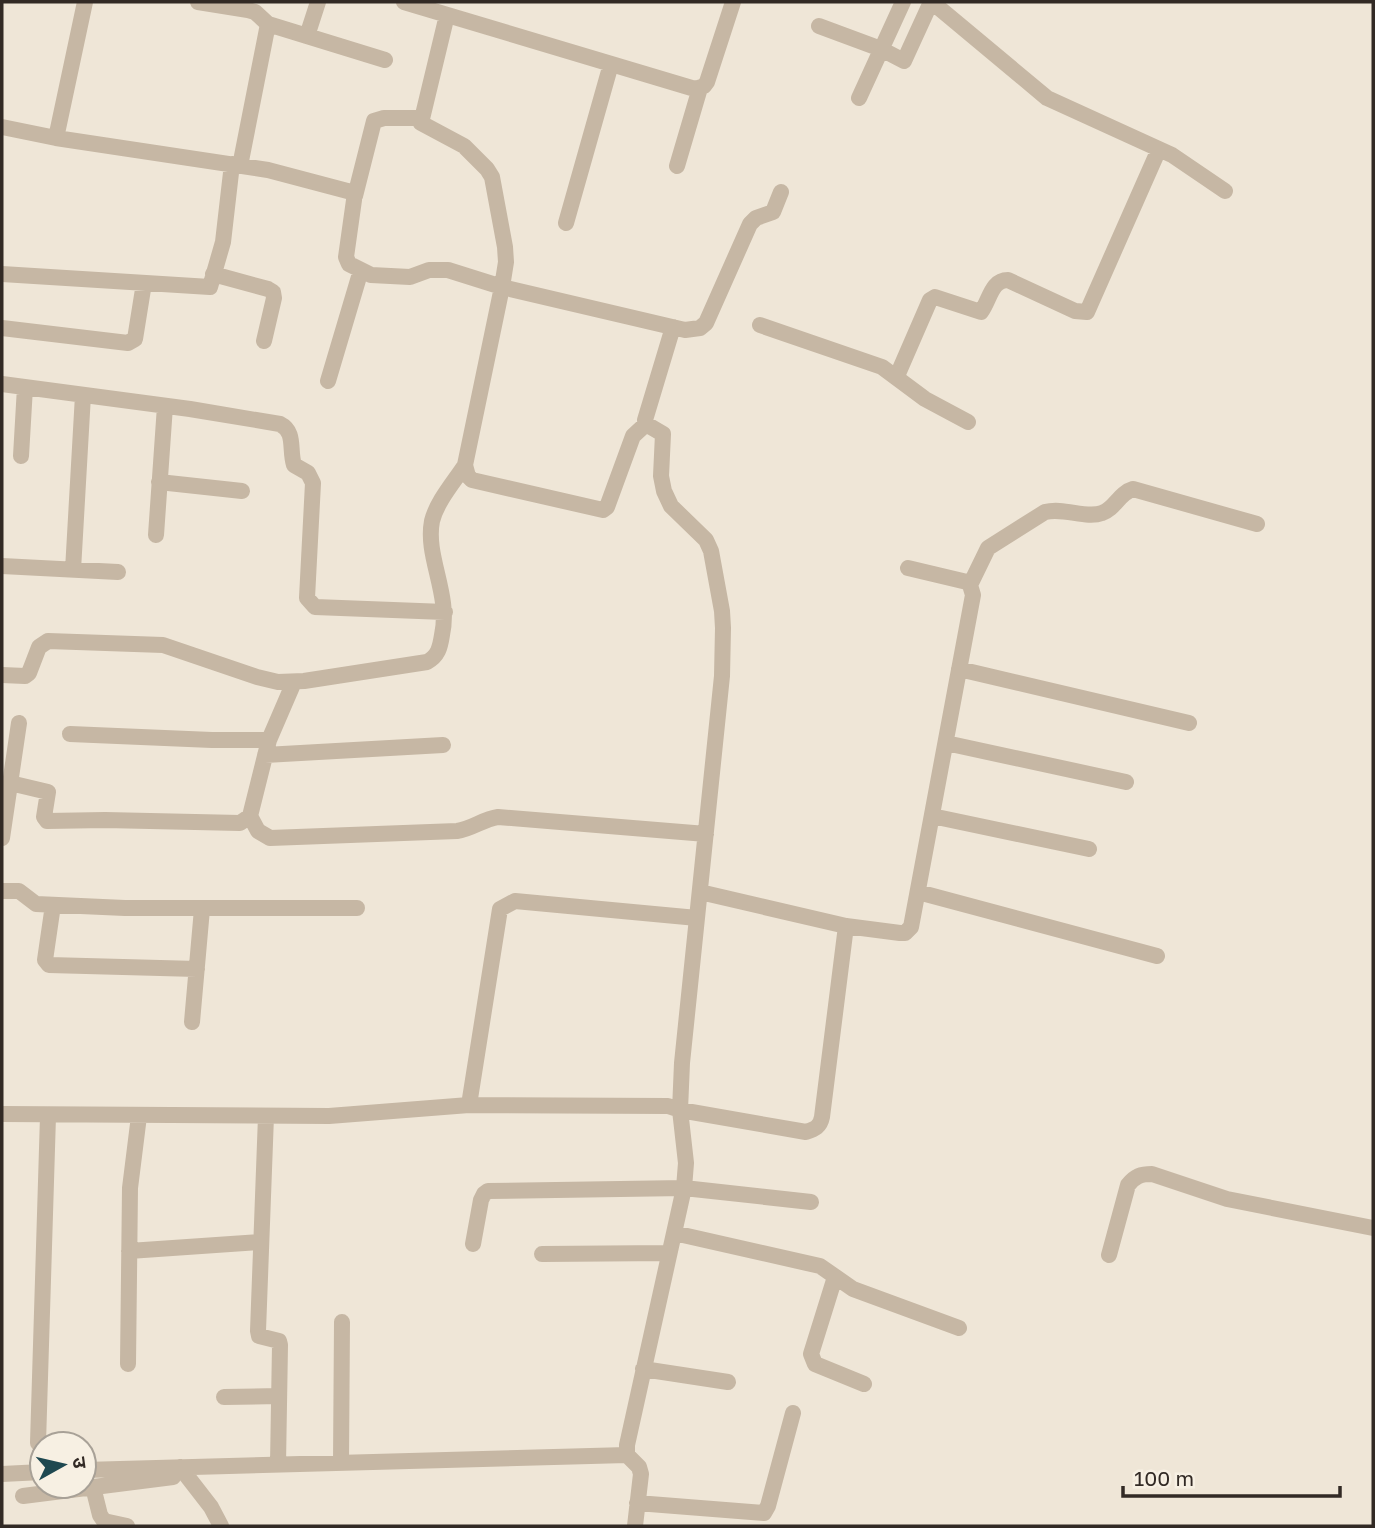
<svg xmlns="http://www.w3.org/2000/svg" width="1375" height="1528" viewBox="0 0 1375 1528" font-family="'Golos Text','Noto Sans Devanagari',sans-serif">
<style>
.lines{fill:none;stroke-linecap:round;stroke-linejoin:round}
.minor{stroke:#c6b7a4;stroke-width:16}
</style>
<rect width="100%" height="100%" fill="#efe6d7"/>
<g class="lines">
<!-- minor -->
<path class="minor" d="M198,2L248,10L255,12L268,24L385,60
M404,2L695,89L704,86L707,82L733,2
M932,2L1047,98L1172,155L1225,191
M447,15L421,123L464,146L487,169L492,177L505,247L506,262L502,287L465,465L468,476L472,480L603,510L607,507L633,436L646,424
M819,26L881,49L904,61L931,2
M307,36L318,2
M859,98L903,2
M2,127L56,138L85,2
M56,138L268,170L355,193L346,257L349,264L371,275L410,277L429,270H448L502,287L685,330L700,328L706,323L750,224L756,218L773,212L781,192
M240,166L268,24
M677,166L700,88
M355,196L374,121L384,118H421
M566,223L611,64
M2,274L210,287L223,242L232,164
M213,274L268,289L273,292L274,298L264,341
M760,325L882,367L925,399L968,422
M2,328L128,343L135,339L144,283
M897,376L930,300L935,297L981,312C990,300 991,280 1008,280L1075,311L1087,312L1159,149
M328,381L361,270
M2,384L190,409L280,424C296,432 289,450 294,465L308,473L313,483L307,598L315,607L445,612
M21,456L25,387
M159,482L242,491
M156,535L165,406
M2,566L118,572
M73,570L83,395
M970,585L988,548L1045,512C1064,507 1086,519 1102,513C1115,509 1119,493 1133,489L1257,524
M959,669L1189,723
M2,675L25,676L29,673L39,647L48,641L163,645L257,677L278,682L304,681L427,662C438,656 440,648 442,635C451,594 425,557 432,521C437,501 454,482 465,465
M70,734L212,740H269
M946,743L1126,782
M265,755L443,745
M10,783L48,792L44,817L47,821L105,820L240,823L250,816L269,740L294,682
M250,816L258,831L270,838L457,831C472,829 483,819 498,817L706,834
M932,816L1089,849
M2,838L19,723
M2,891H19L36,904L125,908H357
M700,892L846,926L900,933H905L911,927L973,595L970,585L967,582L908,568
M918,892L1157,956
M53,905L45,960L49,965L197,969
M192,1022L202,909
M469,1105L500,909L515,901L697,918
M2,1114L329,1116L469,1105L668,1106L680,1110L806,1132C815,1129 820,1127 822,1117L846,926
M266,1116L258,1331L259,1336L279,1341L280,1345L278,1464
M674,1233L820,1266L853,1289L959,1328
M473,1244L481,1200L484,1194L488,1191L684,1188L811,1202
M129,1251L261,1242
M542,1254L669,1253
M1109,1255L1128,1185C1135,1176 1141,1174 1152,1174L1227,1199L1373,1228
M835,1277L811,1354L815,1364L864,1384
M128,1364L130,1188L139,1116
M643,1369L728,1382
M224,1397L279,1396
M38,1443L48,1116
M341,1462L342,1322
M180,1467L211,1507L221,1526
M84,1470L627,1455
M2,1474L42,1472
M93,1487L100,1515L104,1521L127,1526
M23,1496L173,1477
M637,1503L764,1513L768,1506L793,1413
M635,1526L641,1474L639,1467L627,1455V1445L684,1188L686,1163L680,1110L682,1063L722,676L723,628L722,611L711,551L706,540L671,506L664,491L661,476L663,434L646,424L645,420L673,327"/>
</g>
<!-- border -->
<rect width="1375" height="1528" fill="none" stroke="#322a25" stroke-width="7"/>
<!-- north arrow -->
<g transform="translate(63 1465) rotate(82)"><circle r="33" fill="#f7f0e3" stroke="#a8a197" stroke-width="2"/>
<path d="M0-5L12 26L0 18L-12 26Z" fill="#1e4850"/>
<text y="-10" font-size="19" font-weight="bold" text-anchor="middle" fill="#322a25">उ</text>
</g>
<!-- scale -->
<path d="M1123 1486v10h217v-10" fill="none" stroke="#322a25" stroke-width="3.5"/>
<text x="1134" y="1486" font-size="21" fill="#322a25" stroke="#f7f0e3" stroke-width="5" paint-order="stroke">100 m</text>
</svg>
